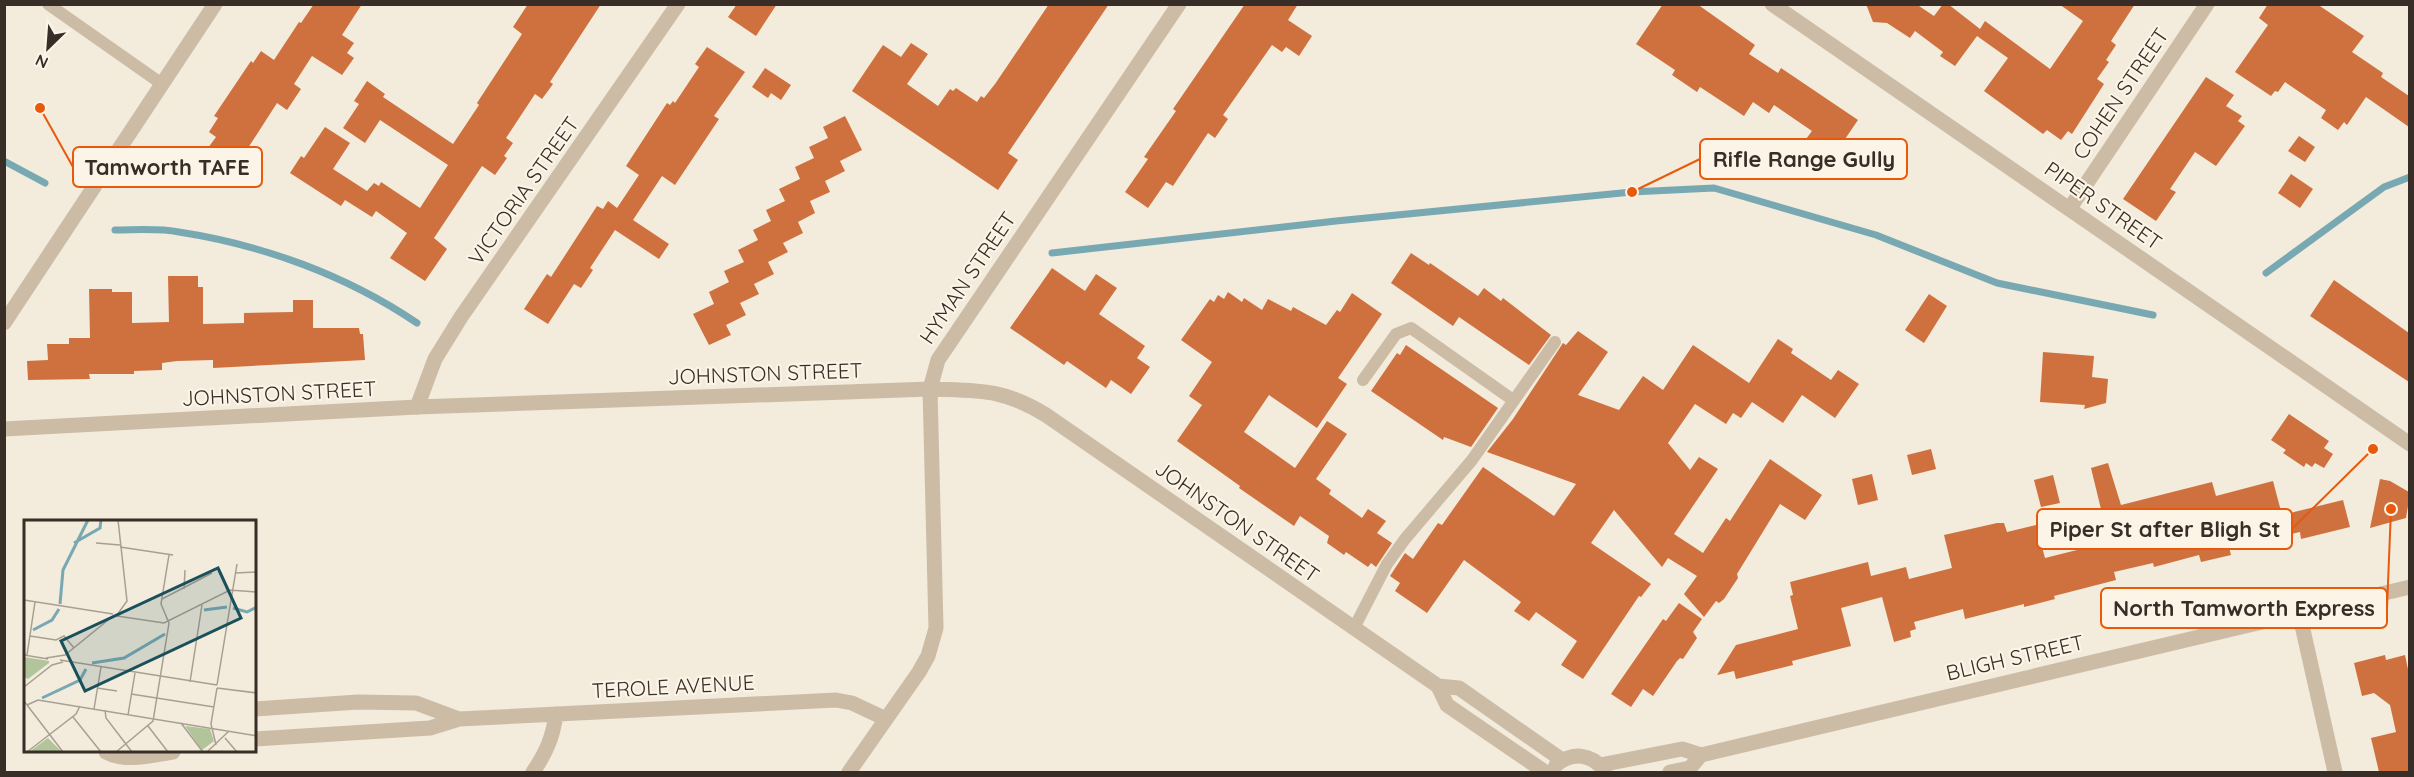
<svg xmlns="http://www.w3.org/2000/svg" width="2414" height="777" viewBox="0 0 2414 777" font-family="Quicksand,sans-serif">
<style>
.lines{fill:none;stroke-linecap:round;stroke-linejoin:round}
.stream{stroke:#78a9b3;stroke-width:7}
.building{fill:#ce713e}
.service{stroke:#ccbca6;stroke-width:12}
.minor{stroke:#ccbca6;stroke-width:15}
.tertiary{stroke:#ccbca6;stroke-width:15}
.labels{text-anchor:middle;stroke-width:4.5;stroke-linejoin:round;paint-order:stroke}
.street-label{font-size:21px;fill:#382e27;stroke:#fbf4e7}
.inset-river{fill:none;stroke:#78a9b3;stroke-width:3}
.inset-road{fill:none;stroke:#a89f93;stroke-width:1.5}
.view{fill:#1a505c;fill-opacity:0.15;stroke:#1a505c;stroke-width:3}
.inset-edge{fill:none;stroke:#382e27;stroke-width:3}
.leader{fill:none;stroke:#e8590c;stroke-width:2}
.callout-dot{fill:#e8590c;stroke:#fbf4e7;stroke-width:2}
.callout{fill:#fbf4e7;stroke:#e8590c;stroke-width:2}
.callout-label{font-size:22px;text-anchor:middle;font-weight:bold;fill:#382e27}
</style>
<rect width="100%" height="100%" fill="#f3ebdb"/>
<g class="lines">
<!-- stream -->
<path class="stream" d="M4,161L45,183
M115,230C136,230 158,228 179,232C263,245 346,275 417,323
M1052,253L1336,221L1632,192L1714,188L1876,235L1997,283L2153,315
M2266,273L2384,187L2410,177"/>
</g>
<!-- building -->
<path class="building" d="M314,4H362L342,35L354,43L347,53L354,58L342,75L312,56L294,84L301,89L287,110L277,103L248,148L254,152L242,171L208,148L216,137L209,132L218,118L214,116L251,61L253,63L261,51L274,60L299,22L301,23Z
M528,4H601L550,82L553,84L542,99L535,94L506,138L513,143L504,156L507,158L495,175L482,166L434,238L447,249L425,281L390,258L407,233L376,211L372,217L345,200L341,206L290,173L301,156L304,158L325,127L350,143L333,169L367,191L374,183L379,186L381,182L420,208L448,165L380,120L365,143L343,128L359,104L354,101L367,81L385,94L383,97L453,144L479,105L477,103L522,34L513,27Z
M737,4H777L756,36L728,17Z
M1049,4H1109L1008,153L1018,160L998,190L852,91L883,45L901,57L911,43L928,54L907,84L938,106L950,89L953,91L956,88L977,102L981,96L984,98L995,84Z
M1245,4H1298L1288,20L1312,36L1299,56L1286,47L1282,52L1272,45L1223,115L1228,119L1215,138L1208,133L1173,186L1166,182L1148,208L1125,192L1148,159L1144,157L1176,111L1173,109Z
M1663,4H1697L1755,45L1749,54L1778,73L1781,68L1858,120L1830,161L1803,143L1812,131L1774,105L1769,113L1753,102L1744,116L1700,87L1697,92L1672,75L1675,70L1636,44Z
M1866,4H1916L1934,16L1943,4H1948L1980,29L1985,21L2050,69L2083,21L2059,4H2135L2111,41L2116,45L2106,60L2109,62L2097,79L2104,84L2072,134L2068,131L2061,140L2047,130L2043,134L1984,91L2008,58L1977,36L1955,66L1940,56L1943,52L1915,31L1910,38L1887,23L1873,22Z
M2268,4H2317L2364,36L2352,52L2383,73L2381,77L2409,96V127L2366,97L2347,125L2344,122L2338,130L2321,118L2326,110L2285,82L2278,92L2275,91L2271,96L2235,72L2268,25L2259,18Z
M707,47L745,72L714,116L719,119L675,185L662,176L633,220L669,244L659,259L615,230L590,268L593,270L581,288L574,284L548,324L524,309L547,274L551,277L597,206L603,209L608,201L617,208L639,175L626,166L667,103L670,105L673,101L675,103L699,67L695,64Z
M765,68L791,85L781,100L771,93L768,98L752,87Z
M2206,77L2234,95L2226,106L2242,116L2238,121L2245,126L2216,166L2195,152L2170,189L2176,192L2156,221L2123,199Z
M845,116L862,150L840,161L845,171L825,181L830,192L810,201L815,213L798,222L803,233L783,243L788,252L768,262L774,274L754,284L759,294L740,303L746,315L726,325L731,335L709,345L693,314L714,304L709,292L729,282L724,271L744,262L738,250L758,240L753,230L771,221L766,210L785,201L779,189L800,179L795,167L814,158L809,147L828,138L823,127Z
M2299,136L2315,147L2305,162L2288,151Z
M2291,174L2313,189L2300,208L2278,193Z
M1411,253L1429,265L1430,263L1478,296L1484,288L1501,301L1503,298L1551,335L1529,365L1459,317L1453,326L1391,283Z
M1052,268L1085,291L1096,274L1117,288L1099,314L1145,346L1137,358L1150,367L1131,394L1111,380L1106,388L1067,361L1064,365L1010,328Z
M168,276H198V287H203V324L244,323V313L293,312V300H313V328H359L360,334H363L365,360L213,368V360L177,361L162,363V370L134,371V374H89L90,379L28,380L27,361L48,360L47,344H69V338H90L89,289H112V292H132V323L169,322Z
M2334,280L2409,333V382L2310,316Z
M1228,292L1242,302L1244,298L1262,310L1268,299L1291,311L1293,307L1326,325L1337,310L1340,312L1352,293L1382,314L1338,378L1347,384L1317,428L1269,395L1244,432L1295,468L1327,421L1347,434L1316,479L1331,490L1329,494L1362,518L1368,509L1386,521L1377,533L1392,543L1376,567L1371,563L1368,567L1346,552L1344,555L1327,543L1329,536L1300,516L1294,526L1239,488L1240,486L1177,441L1202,405L1189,396L1212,362L1181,340L1210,299L1214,302L1218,295L1224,299Z
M1929,294L1947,306L1924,343L1905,330Z
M1578,331L1608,352L1578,395L1619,410L1643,376L1663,390L1693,345L1749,383L1778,339L1793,349L1791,353L1831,380L1838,370L1859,384L1835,418L1802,395L1783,423L1752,402L1741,418L1733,413L1726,424L1695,404L1668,443L1690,470L1699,457L1718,469L1674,534L1703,553L1726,518L1730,521L1770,459L1822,495L1805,520L1780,504L1737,574L1738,578L1724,599L1719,603L1716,601L1704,617L1684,594L1697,576L1668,558L1662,567L1614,510L1591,543L1651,584L1641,597L1639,596L1583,679L1561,665L1577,641L1536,612L1529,621L1514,611L1521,602L1464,560L1427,613L1395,591L1400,583L1390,576L1405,553L1413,559L1438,523L1442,525L1483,467L1554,516L1576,484L1487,452L1513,419L1563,343L1566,345Z
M1406,345L1498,408L1471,447L1444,437L1443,440L1371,391L1397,353L1400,355Z
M2043,352L2094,356L2092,377L2108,379L2106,403L2084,409L2085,405L2040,402Z
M2289,414L2329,441L2324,448L2333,454L2324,468L2315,463L2312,467L2306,463L2304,467L2283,453L2286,450L2271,440Z
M1931,449L1936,469L1912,475L1907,455Z
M2108,463L2121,505L2212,482L2216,496L2273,481L2282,515L2343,500L2350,527L2301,539L2300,532L2291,534L2290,531L2229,547L2231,555L2201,562L2199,555L2154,567L2153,563L2114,572L2116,580L2054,596L2055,599L2024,607V604L1965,619L1963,609L1914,622L1916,629L1910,631L1911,637L1894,642L1882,597L1841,608L1851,646L1792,661L1793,665L1736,679L1734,671L1717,675L1736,645L1798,629L1790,596L1793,595L1790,582L1868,562L1871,576L1906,567L1909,579L1952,568L1944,535L1997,523H2004L2007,532L2036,525L2045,558L2109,542L2091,468Z
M1872,474L1878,500L1858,505L1852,479Z
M2053,475L2060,503L2041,507L2034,480Z
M2380,479L2390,481L2409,492V500L2406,518L2370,528Z
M1679,603L1702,619L1693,632L1697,638L1683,659L1680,658L1677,661L1653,696L1643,689L1631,707L1611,694L1663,619L1666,621Z
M2385,655L2386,660L2405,655L2409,674V772H2379L2371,738L2396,732L2390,705L2374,693L2362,696L2354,663Z"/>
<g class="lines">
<!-- service -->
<path class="service" d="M48,4L162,84
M1363,380L1396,334L1411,328L1513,400
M1354,628L1387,564L1405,539L1472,460L1555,342"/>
<!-- minor -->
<path class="minor" d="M1772,4L2410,444
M2070,208L2207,4
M4,323L215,4
M417,407L435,359L461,317L678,4
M2299,612L2335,772
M255,709L358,702L416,703L459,719
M255,739L430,728L459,719L836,700L852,703L886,719
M106,752C125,763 153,755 173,752
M533,772C546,753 553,737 556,714
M849,772L919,672L928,656L936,628L930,389L938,360L1179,4"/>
<!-- tertiary -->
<path class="tertiary" d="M4,429L417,407L930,389C979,391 1002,388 1046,415L1438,686L1459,688L1562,760
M1438,686L1447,705L1545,772
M1556,765C1573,751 1592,754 1605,771
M1600,765L1682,749L1701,755L2410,587
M1670,772L1690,768L1701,755"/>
</g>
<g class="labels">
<!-- street labels -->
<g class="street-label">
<text transform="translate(2121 94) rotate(-56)" y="7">COHEN STREET</text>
<text transform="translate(524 191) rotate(-55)" y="7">VICTORIA STREET</text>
<text transform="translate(2103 206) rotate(35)" y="7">PIPER STREET</text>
<text transform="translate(968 278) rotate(-56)" y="7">HYMAN STREET</text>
<text transform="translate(765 374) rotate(-2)" y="7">JOHNSTON STREET</text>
<text transform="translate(279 394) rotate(-3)" y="7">JOHNSTON STREET</text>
<text transform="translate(1237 522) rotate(35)" y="7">JOHNSTON STREET</text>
<text transform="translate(2015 658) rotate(-13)" y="7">BLIGH STREET</text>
<text transform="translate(673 687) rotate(-3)" y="7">TEROLE AVENUE</text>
</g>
</g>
<!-- overview -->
<g transform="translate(24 520)">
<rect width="232" height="232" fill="#f3ebdb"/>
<path d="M0,137L25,141V143L4,159L0,157ZM161,206L186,209L190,221L178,230ZM24,218L38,232H5Z" fill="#b1c49a"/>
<path class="inset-river" d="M50,23L76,8L77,0M36,84L39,50L64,0M209,88L223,92L233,87M180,90L203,87M9,110L28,100L35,89M68,143L100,138L141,114M18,178L56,160L62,149"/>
<path class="inset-road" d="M72,23L96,25M96,27L149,35M211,53L233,52M160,69L161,50M138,79L188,53M0,80L89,94M93,95L103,81L94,0M93,96L140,103L206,70L233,72M6,116L32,120L40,116L50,128M0,135L24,139M3,135L11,82M22,138L41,135L89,96M36,140L193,165M166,162L178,85M193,165L213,44M0,167L28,145L39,142M73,168L93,171M193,168L233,173M107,174L190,187M0,181L39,232M3,185L14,180L233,216M70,189L77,147M81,190L82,198L108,232M104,195L111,153M49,197L77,232M157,203L179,232M124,206L144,232M201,218L213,232M192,225L187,204L193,168M3,232L52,194L56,186M92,232L129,201L145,103L137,84L145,35M183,232L205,211"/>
<path class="view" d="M194,48L217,98L61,171L37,121Z"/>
<rect width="232" height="232" class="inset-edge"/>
</g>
<!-- callouts -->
<path class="leader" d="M1632 192L1700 159M40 108L73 167M2373 449L2292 529M2391 509L2387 608"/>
<g class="callout-dot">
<circle cx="1632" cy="192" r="6"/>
<circle cx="40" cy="108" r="6"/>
<circle cx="2373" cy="449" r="6"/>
<circle cx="2391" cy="509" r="6"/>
</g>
<g class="callout">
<rect x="1700" y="139" width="207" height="40" rx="6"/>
<rect x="73" y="147" width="189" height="40" rx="6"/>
<rect x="2037" y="509" width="255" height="40" rx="6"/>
<rect x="2101" y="588" width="286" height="40" rx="6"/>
</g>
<g class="callout-label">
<text x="1804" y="167">Rifle Range Gully</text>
<text x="167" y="175">Tamworth TAFE</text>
<text x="2165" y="537">Piper St after Bligh St</text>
<text x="2244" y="616">North Tamworth Express</text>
</g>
<!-- border -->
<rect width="2414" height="777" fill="none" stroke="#382e27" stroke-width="12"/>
<!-- north arrow -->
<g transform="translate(48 48) rotate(205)" stroke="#fbf4e7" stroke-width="4.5" paint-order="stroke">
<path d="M0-4.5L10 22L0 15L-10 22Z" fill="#382e27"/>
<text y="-9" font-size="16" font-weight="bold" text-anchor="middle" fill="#382e27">N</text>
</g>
</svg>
